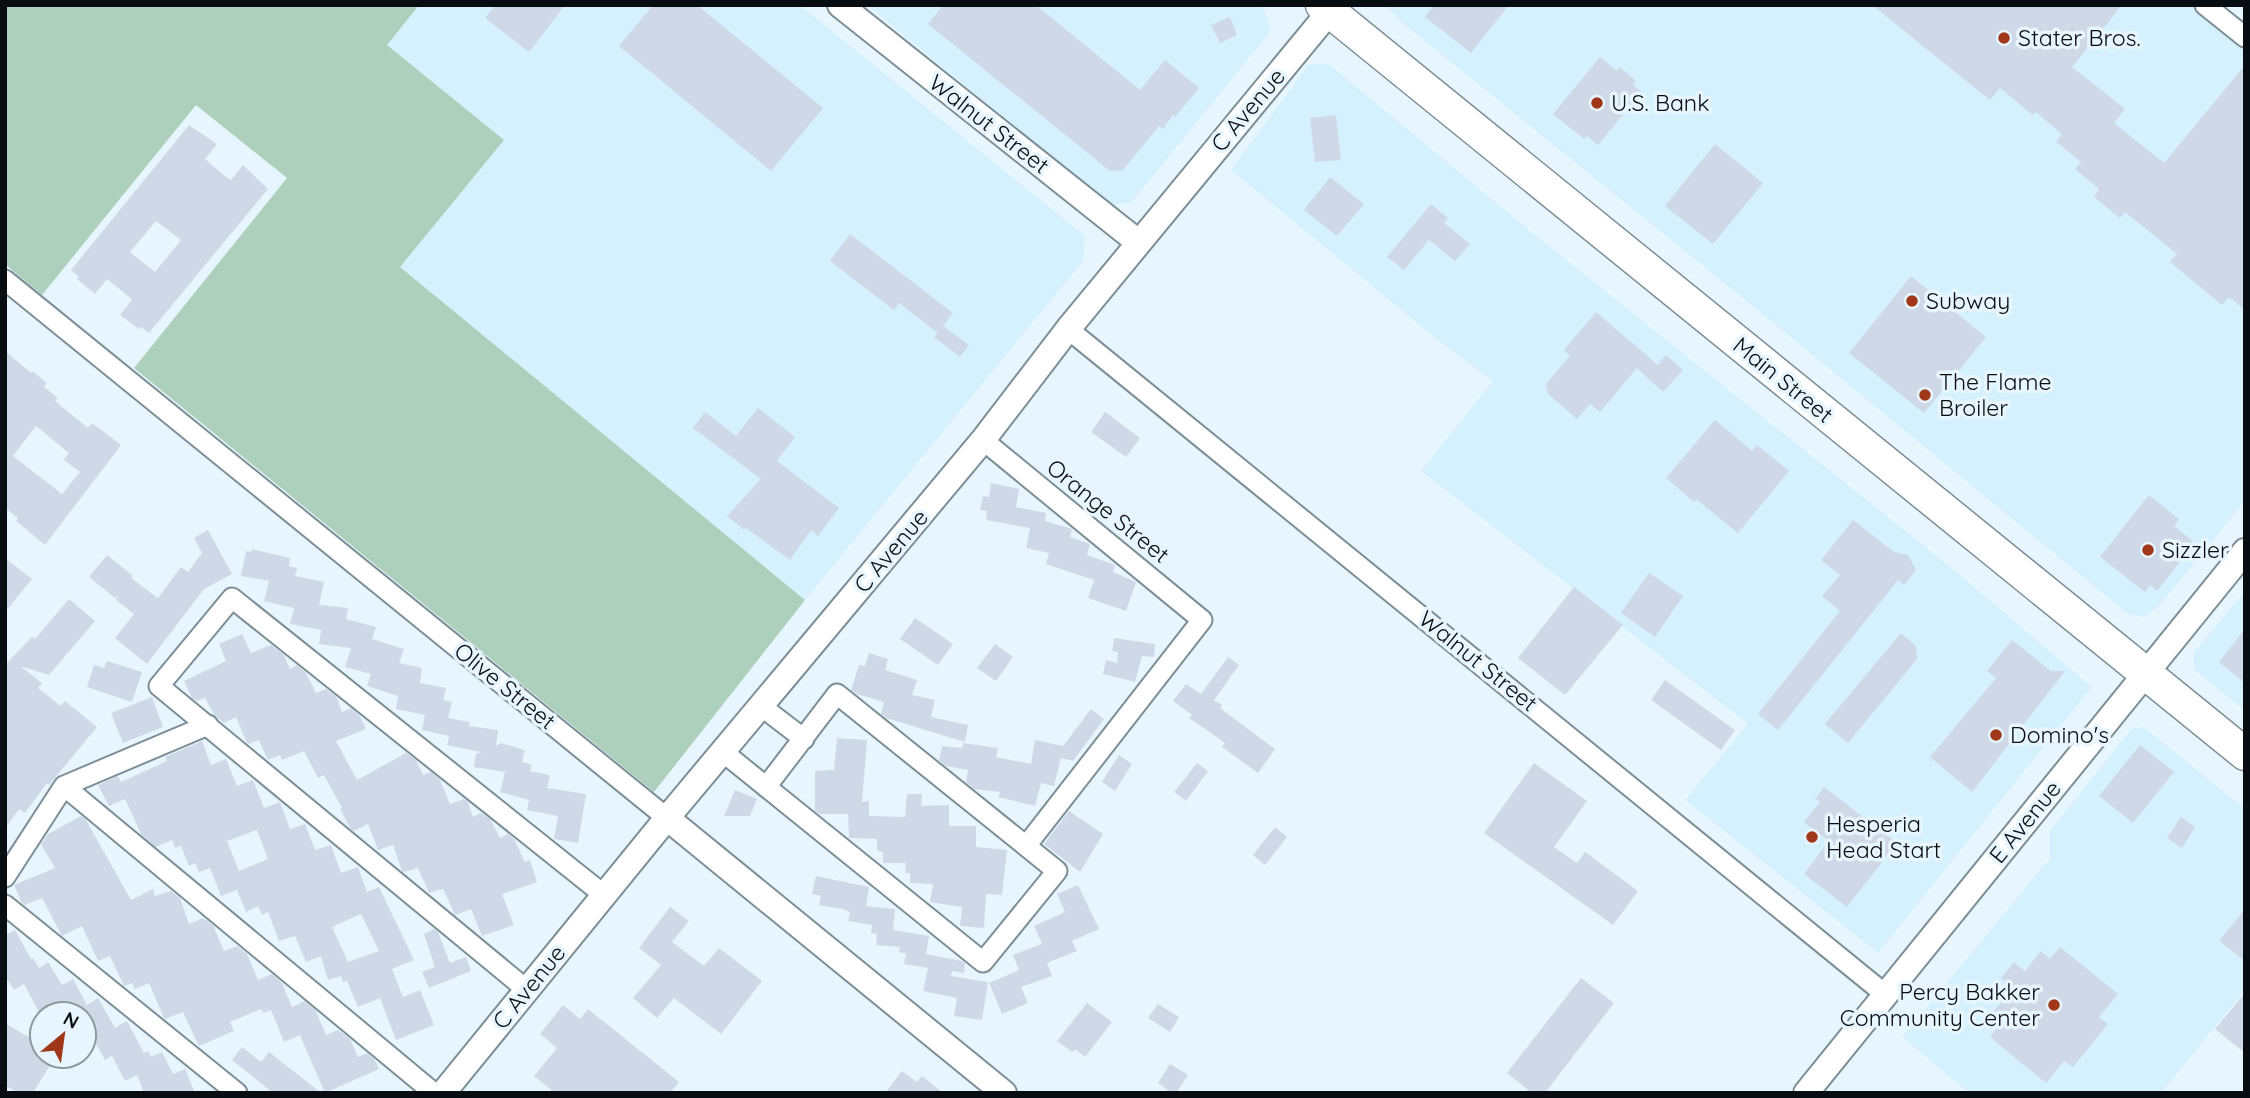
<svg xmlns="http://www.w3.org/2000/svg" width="2250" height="1098" viewBox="0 0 2250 1098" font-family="Quicksand,sans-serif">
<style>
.built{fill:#d6f1fe}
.green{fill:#acd0bb}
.building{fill:#cfd8e7;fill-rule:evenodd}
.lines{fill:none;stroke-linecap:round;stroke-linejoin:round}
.minor-casing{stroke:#7c8e96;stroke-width:23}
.tertiary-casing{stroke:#7c8e96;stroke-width:28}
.primary-casing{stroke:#7c8e96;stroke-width:35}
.minor{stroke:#fff;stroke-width:19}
.tertiary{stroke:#fff;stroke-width:24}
.primary{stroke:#fff;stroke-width:32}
.poi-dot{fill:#9f3718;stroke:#e7f6fe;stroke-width:2.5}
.labels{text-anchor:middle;stroke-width:7;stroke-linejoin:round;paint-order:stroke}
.poi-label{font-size:23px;fill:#070d10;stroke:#e7f6fe;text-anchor:start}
.street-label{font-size:23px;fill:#070d10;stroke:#e7f6fe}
</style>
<rect width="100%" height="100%" fill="#e7f6fe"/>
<!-- built -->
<path class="built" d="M419,5H800L1085,236L1083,261L805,600L399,267L504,140L386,44Z
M867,5H1260L1264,9L1271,31L1131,203L1110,205Z
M1385,5H2223L2245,24V501L2159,606L2144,617L2128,614L1755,308L1400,21Z
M1309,64H1329L1529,230L1948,565L2092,687L1878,953L1685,800L1748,724L1421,471L1493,381L1439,341L1231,170Z
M2245,591V711L2194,669V652Z
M2144,727L2245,809V990L2161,1093H1969L1902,1037L2050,858V831L2131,729Z"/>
<!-- green -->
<path class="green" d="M5,5H419L387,45L504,140L400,267L805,600L654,792L134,368L287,178L196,105L42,295L5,264Z"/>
<!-- building -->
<path class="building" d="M495,5H565L529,52L485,18Z
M653,5H697L823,108L771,171L619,46Z
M943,5H1036L1140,90L1165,60L1199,88L1175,117L1173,115L1163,129L1159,126L1123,170L1110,171L928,24Z
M1434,5H1509L1471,53L1425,17Z
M1872,5H2122L2072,67L2125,109L2114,123L2164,163L2245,65V310L2229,297L2222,305L2170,262L2177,254L2125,212L2120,218L2094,197L2099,189L2075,169L2081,162L2056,142L2062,134L2036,112L2033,115L2000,88L1990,100Z
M1230,17L1237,35L1220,43L1211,25Z
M1600,57L1617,71L1620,67L1636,81L1633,85L1642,92L1598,145L1587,136L1584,139L1553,114Z
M1336,115L1341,160L1315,162L1310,118Z
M189,125L217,144L205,159L226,177L231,180L243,165L268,189L149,333L141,327L139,329L120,315L132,300L128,296L107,279L95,294L77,279L79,277L71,270ZM156,221L181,240L155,272L130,252Z
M1715,144L1763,183L1713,244L1665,206Z
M1330,177L1364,204L1337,236L1304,210Z
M1431,204L1448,218L1444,223L1470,244L1455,261L1429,240L1404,270L1387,257Z
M850,234L953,313L943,326L969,345L960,357L934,337L938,333L899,303L894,310L830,261Z
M1911,276L1986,337L1924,413L1849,353Z
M1596,312L1658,365L1666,355L1683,370L1663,392L1637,368L1600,412L1590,404L1577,419L1548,394L1546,384L1570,356L1564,350Z
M5,351L31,373L32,371L47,383L44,387L58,398L55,401L88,428L92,423L121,445L45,545L16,521L18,518L5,508ZM36,426L69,453L64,460L80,472L62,494L13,456Z
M758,408L795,437L777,461L839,508L818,536L811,530L790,560L746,528L744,530L727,516L761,479L693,428L705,412L736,436Z
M1105,412L1140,438L1126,457L1091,432Z
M1715,420L1752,451L1757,445L1789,471L1738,533L1696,499L1694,502L1666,478Z
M991,483L1019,489L1016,507L1046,513L1045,521L1072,529L1070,537L1090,544L1087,555L1115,565L1113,572L1136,582L1126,611L1088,598L1094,580L1046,564L1049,553L1026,548L1030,528L986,520L987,511L980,510L983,496L989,497Z
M2149,495L2179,519L2174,526L2195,543L2157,591L2150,585L2145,592L2100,557Z
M1853,520L1894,552L1908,555L1916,570L1904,585L1898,580L1778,730L1758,714L1840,611L1822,596L1840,575L1821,560Z
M208,530L232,574L204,589L147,664L115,638L134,614L116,600L118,595L115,598L89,577L107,555L133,576L131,578L158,598L181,567L188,572L202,553L194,538Z
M252,549L290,558L289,566L297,568L295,576L324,582L319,605L348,608L346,619L376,627L372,639L404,649L399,663L422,668L420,683L446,688L443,700L452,702L448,718L470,722L469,726L498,730L496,746L501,743L525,750L522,762L532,765L530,771L550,775L547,788L586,794L578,843L554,839L558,816L527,810L529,800L500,792L505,772L474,767L476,754L481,752L447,745L449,736L422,730L425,715L396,709L398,696L367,686L371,674L345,667L351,648L319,644L321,630L290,624L294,608L264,601L269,581L241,576L246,551L251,552Z
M5,558L32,579L5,612Z
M1649,573L1683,596L1655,637L1621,613Z
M1574,587L1623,625L1565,695L1518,658Z
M69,599L95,621L49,675L20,666L42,683L38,688L61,706L65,701L97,727L49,785L47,783L25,813L19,809L5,829V665L32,637L35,639Z
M915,618L953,644L938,665L900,639Z
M2245,629V683L2219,662Z
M1901,633L1916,646L1917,659L1848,743L1825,724Z
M242,634L251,653L271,645L284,655L290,669L297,665L306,673L316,693L326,689L336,696L342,712L351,708L360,716L366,729L336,741L357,780L406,753L416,760L423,775L431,772L440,780L450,804L464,799L468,802L473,817L481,813L490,819L500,838L508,834L514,839L525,862L530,860L537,882L502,894L514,925L482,936L471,909L455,915L443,889L429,893L418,868L404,872L402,871L393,845L378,850L368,824L354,831L350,828L340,809L342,808L324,775L318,778L304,751L282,760L280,755L268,760L259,740L249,744L247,743L236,717L224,723L214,714L205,698L197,701L192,698L184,681L226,661L219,644Z
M1114,638L1155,644L1154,657L1142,656L1135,682L1103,674L1106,660L1117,663L1118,652L1112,651Z
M2012,640L2051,671H2065L1972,792L1930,757L1996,678L1987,671Z
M995,644L1013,657L996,681L977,668Z
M869,653L888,659L885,670L917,680L912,695L935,700L931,717L968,725L965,742L886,718L881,714L884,702L857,694L851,690L859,665L865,666Z
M1228,657L1239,665L1214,700L1222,705L1220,708L1275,749L1258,773L1222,747L1225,743L1189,718L1192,715L1173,701L1186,684L1201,694Z
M107,661L142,672L132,702L87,687L94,665L104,668Z
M1665,680L1735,730L1721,750L1651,700Z
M152,697L163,727L123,743L111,713Z
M1091,709L1104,719L1073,761L1061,758L1054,786L1041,783L1035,806L998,797L1000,792L974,789L966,782L968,770L946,766L939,760L942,746L962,748L963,743L998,748L996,757L1031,764L1035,740L1063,746Z
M837,738L867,740L862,802L869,801V816L905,817L907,794H922L921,806L949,805V826H976V847L1007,850L1002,895L986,894L984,928L960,926L962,907L930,902L933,884L910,883V873H905L906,863H883V852L877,851V839L849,838L848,814H820L815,811V771L834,770Z
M202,741L211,765L226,759L237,786L253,780L264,808L280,802L290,829L305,824L315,850L331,845L341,873L358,867L367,892L379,887L414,960L392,969L403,997L420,990L434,1025L396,1040L380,998L358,1007L347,981L343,982L341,976L328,980L321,956L306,962L295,936L279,941L268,912L262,915L258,906L246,912L237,890L221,896L210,868L199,872L195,863L189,866L181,846L175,848L172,840L156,847L141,834L125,799L109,806L98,785L118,776L121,782L167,761L165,757ZM257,830L268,859L239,871L227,841ZM361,914L379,951L348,962L332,927Z
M2140,745L2174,772L2133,823L2099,796Z
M1119,755L1132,764L1115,791L1102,782Z
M1197,763L1208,771L1186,801L1174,792Z
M1534,763L1587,801L1554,847L1577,863L1585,852L1638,891L1613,925L1484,833Z
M1824,787L1897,843L1847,907L1804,874L1829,841L1804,822L1820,802L1815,799Z
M735,790L757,799L750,816H724Z
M1069,811L1103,834L1080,872L1044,844Z
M81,816L86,820L131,900L153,889L155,896L171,891L180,898L189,924L203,918L213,925L224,951L237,946L247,954L258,980L272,974L282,983L292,1007L305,1001L316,1011L326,1035L338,1030L350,1039L358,1057L367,1053L374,1059L379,1069L325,1093L300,1035L284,1042L271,1010L263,1013L261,1009L230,1022L234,1031L199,1046L183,1012L165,1019L164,1018L149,983L135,989L132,983L124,986L110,956L98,961L82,926L62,936L42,898L25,905L22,903L14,885L55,868L41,844L48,834Z
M2181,817L2195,827L2182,848L2167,838Z
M1275,827L1287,837L1265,865L1253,855Z
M816,876L869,887L866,906L895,909L893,930L929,936L926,954L962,961L965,964L964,973L952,971L951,976L988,982L982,1020L954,1016L957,998L923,991L928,968L904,964L906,954L899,952L900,947L876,945L877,934L871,933L872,925L848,921L850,912L843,909L819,905L821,896L812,894Z
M1078,885L1099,929L1072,941L1077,951L1047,963L1052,976L1021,987L1028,1003L1002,1014L989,983L1019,970L1013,955L1042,944L1034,926L1065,912L1057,894Z
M670,907L689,921L672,942L704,966L719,948L762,981L721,1034L674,998L657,1018L633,998L661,965L639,948Z
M2245,909V961L2219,941Z
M434,929L438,932L450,963L466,957L471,971L429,988L422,972L435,967L424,934Z
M15,930L31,959L33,958L39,968L48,962L62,985L73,979L87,1005L98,998L115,1028L127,1021L144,1053L148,1051L151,1057L162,1052L173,1074L185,1069L195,1093H144L137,1075L125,1081L112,1056L105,1060L90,1033L84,1036V1009L81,1014H40L24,984L14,990L5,976V935Z
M2060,947L2118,994L2099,1017L2108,1024L2073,1067L2064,1061L2046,1083L1990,1037L1999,1026L1988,1018L2013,988L2001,978L2014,962L2025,971L2041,951L2050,959Z
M1581,978L1614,1003L1545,1093H1532L1507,1073Z
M2245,993V1053L2215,1029Z
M1087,1003L1112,1022L1085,1057L1075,1049L1072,1052L1057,1041Z
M1158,1004L1179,1017L1170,1032L1148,1018Z
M563,1005L580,1019L588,1009L679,1082L670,1093H555L534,1076L557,1048L540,1034Z
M5,1023L42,1045V1056L54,1059L33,1093H18L5,1085Z
M242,1047L261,1062L269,1052L321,1093H273L232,1060Z
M1170,1064L1188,1075L1176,1093H1172L1158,1083Z
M902,1071L917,1082L922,1076L943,1093H885Z"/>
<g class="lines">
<!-- minor casing -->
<g class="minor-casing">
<path id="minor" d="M2205,5L2245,37
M5,280L667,818
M1068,329L1886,995
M761,706L804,739
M723,752L983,962L1057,871L1026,846L1202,620L983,440
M64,786L434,1093
M766,787L837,694L1026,846
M5,877L64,786L208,725
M5,905L237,1093
M527,990L159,686L232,598L604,895"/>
</g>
<!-- tertiary casing -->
<g class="tertiary-casing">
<path id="tertiary" d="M840,5L1138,242
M667,818L1004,1093
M443,1093L667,818L983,440L1068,329L1335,5
M1806,1093L2245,551"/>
</g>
<!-- primary casing -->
<g class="primary-casing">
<path id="primary" d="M1322,5L2245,754"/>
</g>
<!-- minor -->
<use href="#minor" class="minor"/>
<!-- tertiary -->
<use href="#tertiary" class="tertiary"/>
<!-- primary -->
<use href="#primary" class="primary"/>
</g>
<!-- markers -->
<g class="poi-dot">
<circle cx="2004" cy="38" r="7"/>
<circle cx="1597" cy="103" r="7"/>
<circle cx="1912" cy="301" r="7"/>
<circle cx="1925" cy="395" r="7"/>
<circle cx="2148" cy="550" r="7"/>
<circle cx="1996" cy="735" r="7"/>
<circle cx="1812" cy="837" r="7"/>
<circle cx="2054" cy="1005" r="7"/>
</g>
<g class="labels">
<!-- poi labels -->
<g class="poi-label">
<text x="2018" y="46">Stater Bros.</text>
<text x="1611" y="111">U.S. Bank</text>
<text x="1926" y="309">Subway</text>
<text x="1939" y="390">The Flame<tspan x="1939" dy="26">Broiler</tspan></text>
<text x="2162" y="558">Sizzler</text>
<text x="2010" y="743">Domino's</text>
<text x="1826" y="832">Hesperia<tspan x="1826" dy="26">Head Start</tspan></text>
<text x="2040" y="1000" text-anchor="end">Percy Bakker<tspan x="2040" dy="26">Community Center</tspan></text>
</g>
<!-- street labels -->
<g class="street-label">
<text transform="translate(1248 110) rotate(-50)" y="8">C Avenue</text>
<text transform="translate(989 124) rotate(38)" y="8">Walnut Street</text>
<text transform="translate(1783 380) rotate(39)" y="8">Main Street</text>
<text transform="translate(1108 511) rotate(39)" y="8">Orange Street</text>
<text transform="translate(891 551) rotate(-50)" y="8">C Avenue</text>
<text transform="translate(1478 661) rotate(39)" y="8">Walnut Street</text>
<text transform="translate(505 686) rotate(39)" y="8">Olive Street</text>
<text transform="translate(2025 822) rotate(-51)" y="8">E Avenue</text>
<text transform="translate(529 987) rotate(-51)" y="8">C Avenue</text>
</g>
</g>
<!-- border -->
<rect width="2250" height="1098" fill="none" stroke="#070d10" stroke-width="14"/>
<!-- north arrow -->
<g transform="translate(63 1035) rotate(29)"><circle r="33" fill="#e7f6fe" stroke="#8d999f" stroke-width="2"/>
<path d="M0-5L12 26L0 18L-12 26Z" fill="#9f3718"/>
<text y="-10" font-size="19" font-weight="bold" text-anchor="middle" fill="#070d10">N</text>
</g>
</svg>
